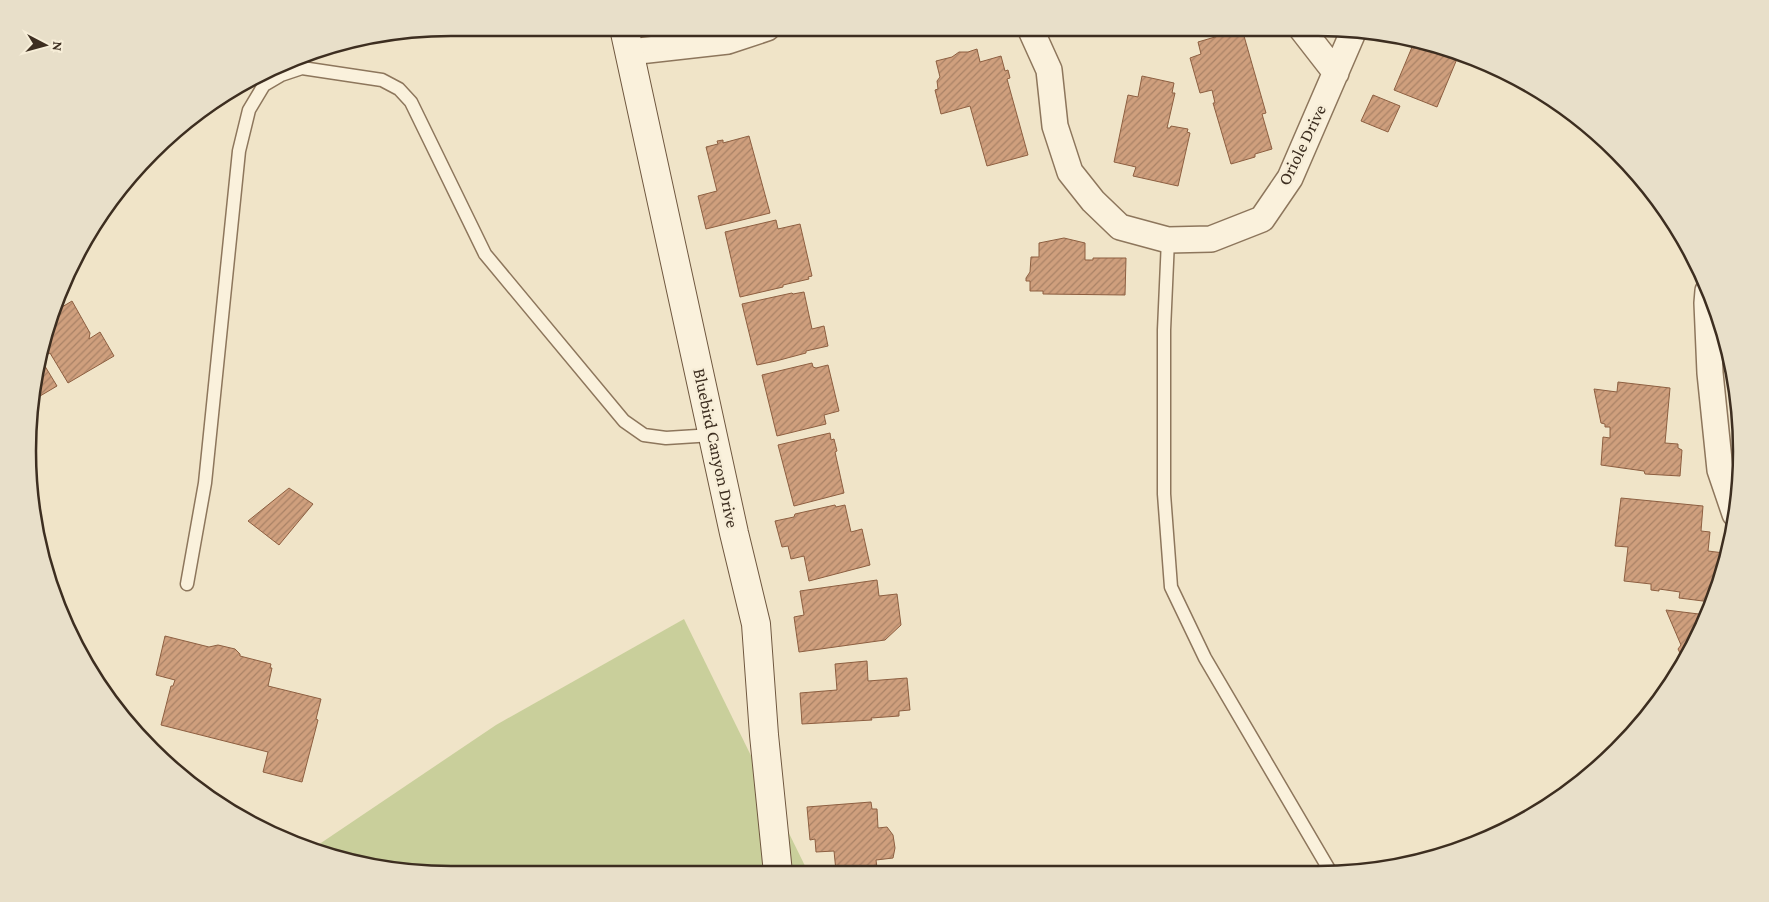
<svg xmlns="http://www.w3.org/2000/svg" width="1769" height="902" viewBox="0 0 1769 902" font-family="'Crimson Pro',serif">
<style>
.grass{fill:#c9cf9b}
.building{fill:url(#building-hatch);stroke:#8d5f41}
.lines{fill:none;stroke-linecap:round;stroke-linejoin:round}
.lane-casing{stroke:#8d765c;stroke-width:15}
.street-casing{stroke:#8d765c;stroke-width:28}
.secondary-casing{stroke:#6f573f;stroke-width:30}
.lane{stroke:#faf1dc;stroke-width:12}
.street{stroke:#faf1dc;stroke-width:25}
.secondary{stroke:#faf1dc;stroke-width:28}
.labels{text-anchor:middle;stroke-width:5;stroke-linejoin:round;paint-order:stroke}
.street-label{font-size:18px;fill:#3d2e20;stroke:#f7eed8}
.rim{fill:none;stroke:#3d2e20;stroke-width:2.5}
</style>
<defs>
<pattern id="building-hatch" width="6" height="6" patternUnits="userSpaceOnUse" patternTransform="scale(1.25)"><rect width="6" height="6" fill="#cf9f7d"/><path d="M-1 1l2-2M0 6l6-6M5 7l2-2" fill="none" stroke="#a98266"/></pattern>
</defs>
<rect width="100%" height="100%" fill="#f0e4c8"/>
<!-- grass -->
<path class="grass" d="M684,619L808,872L424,874L342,860L312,849L496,725Z"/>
<!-- building -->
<path class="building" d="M1242,29L1266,113L1262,114L1272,149L1255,154V157L1231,164L1213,103H1215L1212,90L1200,93L1190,58L1201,54L1198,42Z
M1415,40L1427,42L1459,54L1437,107L1394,90Z
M977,49L980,62L1001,56L1005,71L1008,70L1010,78L1007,79L1028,155L987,166L970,106L941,114L935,90L938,89L937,81L940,77L936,61L952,57L959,52H968Z
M1142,76L1174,83L1172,93H1175L1167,128H1170L1171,126L1188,129L1187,132L1190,133L1178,186L1133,176L1136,167L1114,162L1128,95L1138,97Z
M1373,95L1400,106L1388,132L1361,121Z
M749,136L770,213L706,229L698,196L717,191L706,147L718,144L717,141L723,140V143Z
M776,220L778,229L800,224L812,276L808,277L809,279L783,285V287L740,297L725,232Z
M1064,238L1085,243V260H1093V258H1126L1125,295L1043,294V291H1030V281H1026V278L1030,272L1031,257H1039V243Z
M804,292L812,329L824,326L828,346L806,351V353L776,361L757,365L742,304L792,293L793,294Z
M57,299L62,307L72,301L90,333L89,339L100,332L114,356L68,383L50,353L40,358L57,386L35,399L36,368Z
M812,363L813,367L816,368L828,365L839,411L824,415L826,424L777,436L762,375Z
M1618,382L1670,388L1665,443L1678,444V448L1682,450L1680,476L1645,474L1644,471L1601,465L1603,437L1610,438V427H1605V424L1601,423L1594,389L1617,392Z
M830,433L831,440L834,439L837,451L835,452L844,493L794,506L778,445Z
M289,488L313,504L279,545L248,521Z
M1621,498L1703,506L1701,531L1710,532L1708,551L1724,553L1722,569H1724L1711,602L1679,598L1680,592L1659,589V591L1651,590V584L1624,581L1628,547L1615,546Z
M835,505L836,507L845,505L851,532L862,529L870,565L809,581L804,556L791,559L788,546L782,547L775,521L794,517L795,514Z
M877,580L879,596L897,594L901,625L885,640L799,652L794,617L804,615L800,591Z
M1666,610L1707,615L1698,638L1684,661L1678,649L1681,645Z
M165,636L209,647L218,645L235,649L240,654V656L271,664L270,668H272L268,686L321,699L316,719L318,720L302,782L263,772L268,752L161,725L171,686H173L175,680L156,675Z
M867,661L868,681L907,678L910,710L899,711V716L871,718L872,720L802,724L800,693L837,690L835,664Z
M871,802L872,809H877L878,828L887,827L893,835L895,848L893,858L876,860L877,868L836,871L834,851L816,852L815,839L810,840L807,807Z"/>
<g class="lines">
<!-- lane casing -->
<g class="lane-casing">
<path id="lane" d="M1168,240L1164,330V494L1171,587L1205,658L1330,871
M187,584L205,483L239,151L249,110L264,85L281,75L302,68L382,80L399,89L411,102L485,254L624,421L644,435L666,438L713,435"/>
</g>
<!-- street casing -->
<g class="street-casing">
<path id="street" d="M1030,28L1049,70L1055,126L1070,172L1093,201L1120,227L1168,240L1211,239L1262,219L1290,178L1354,30
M1301,28L1336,73
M630,52L728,41L767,28
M1708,291L1707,303L1710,373L1720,470L1735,514"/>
</g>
<!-- secondary casing -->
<g class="secondary-casing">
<path id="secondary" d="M624,28L734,533L756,624L764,735L778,873"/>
</g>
<!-- lane -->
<use href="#lane" class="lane"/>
<!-- street -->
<use href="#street" class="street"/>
<!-- secondary -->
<use href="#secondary" class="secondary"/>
</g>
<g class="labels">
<!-- street labels -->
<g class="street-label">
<text transform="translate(1302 145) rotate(-64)" y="6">Oriole Drive</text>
<text transform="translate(716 448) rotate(78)" y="6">Bluebird Canyon Drive</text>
</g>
</g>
<!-- crop -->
<path d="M0 0H1769V902H0ZM451 36H1318A415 415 0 0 1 1733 451V451A415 415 0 0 1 1318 866H451A415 415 0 0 1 36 451V451A415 415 0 0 1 451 36Z" fill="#e8dfc9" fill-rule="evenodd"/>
<path class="rim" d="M451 36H1318A415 415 0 0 1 1733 451V451A415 415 0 0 1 1318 866H451A415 415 0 0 1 36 451V451A415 415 0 0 1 451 36Z"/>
<!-- north arrow -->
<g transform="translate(45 45) rotate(96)" stroke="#f7eed8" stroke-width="4" paint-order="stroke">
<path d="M0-4L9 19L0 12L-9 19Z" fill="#3d2e20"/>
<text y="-8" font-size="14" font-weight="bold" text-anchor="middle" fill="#3d2e20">N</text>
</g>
</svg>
